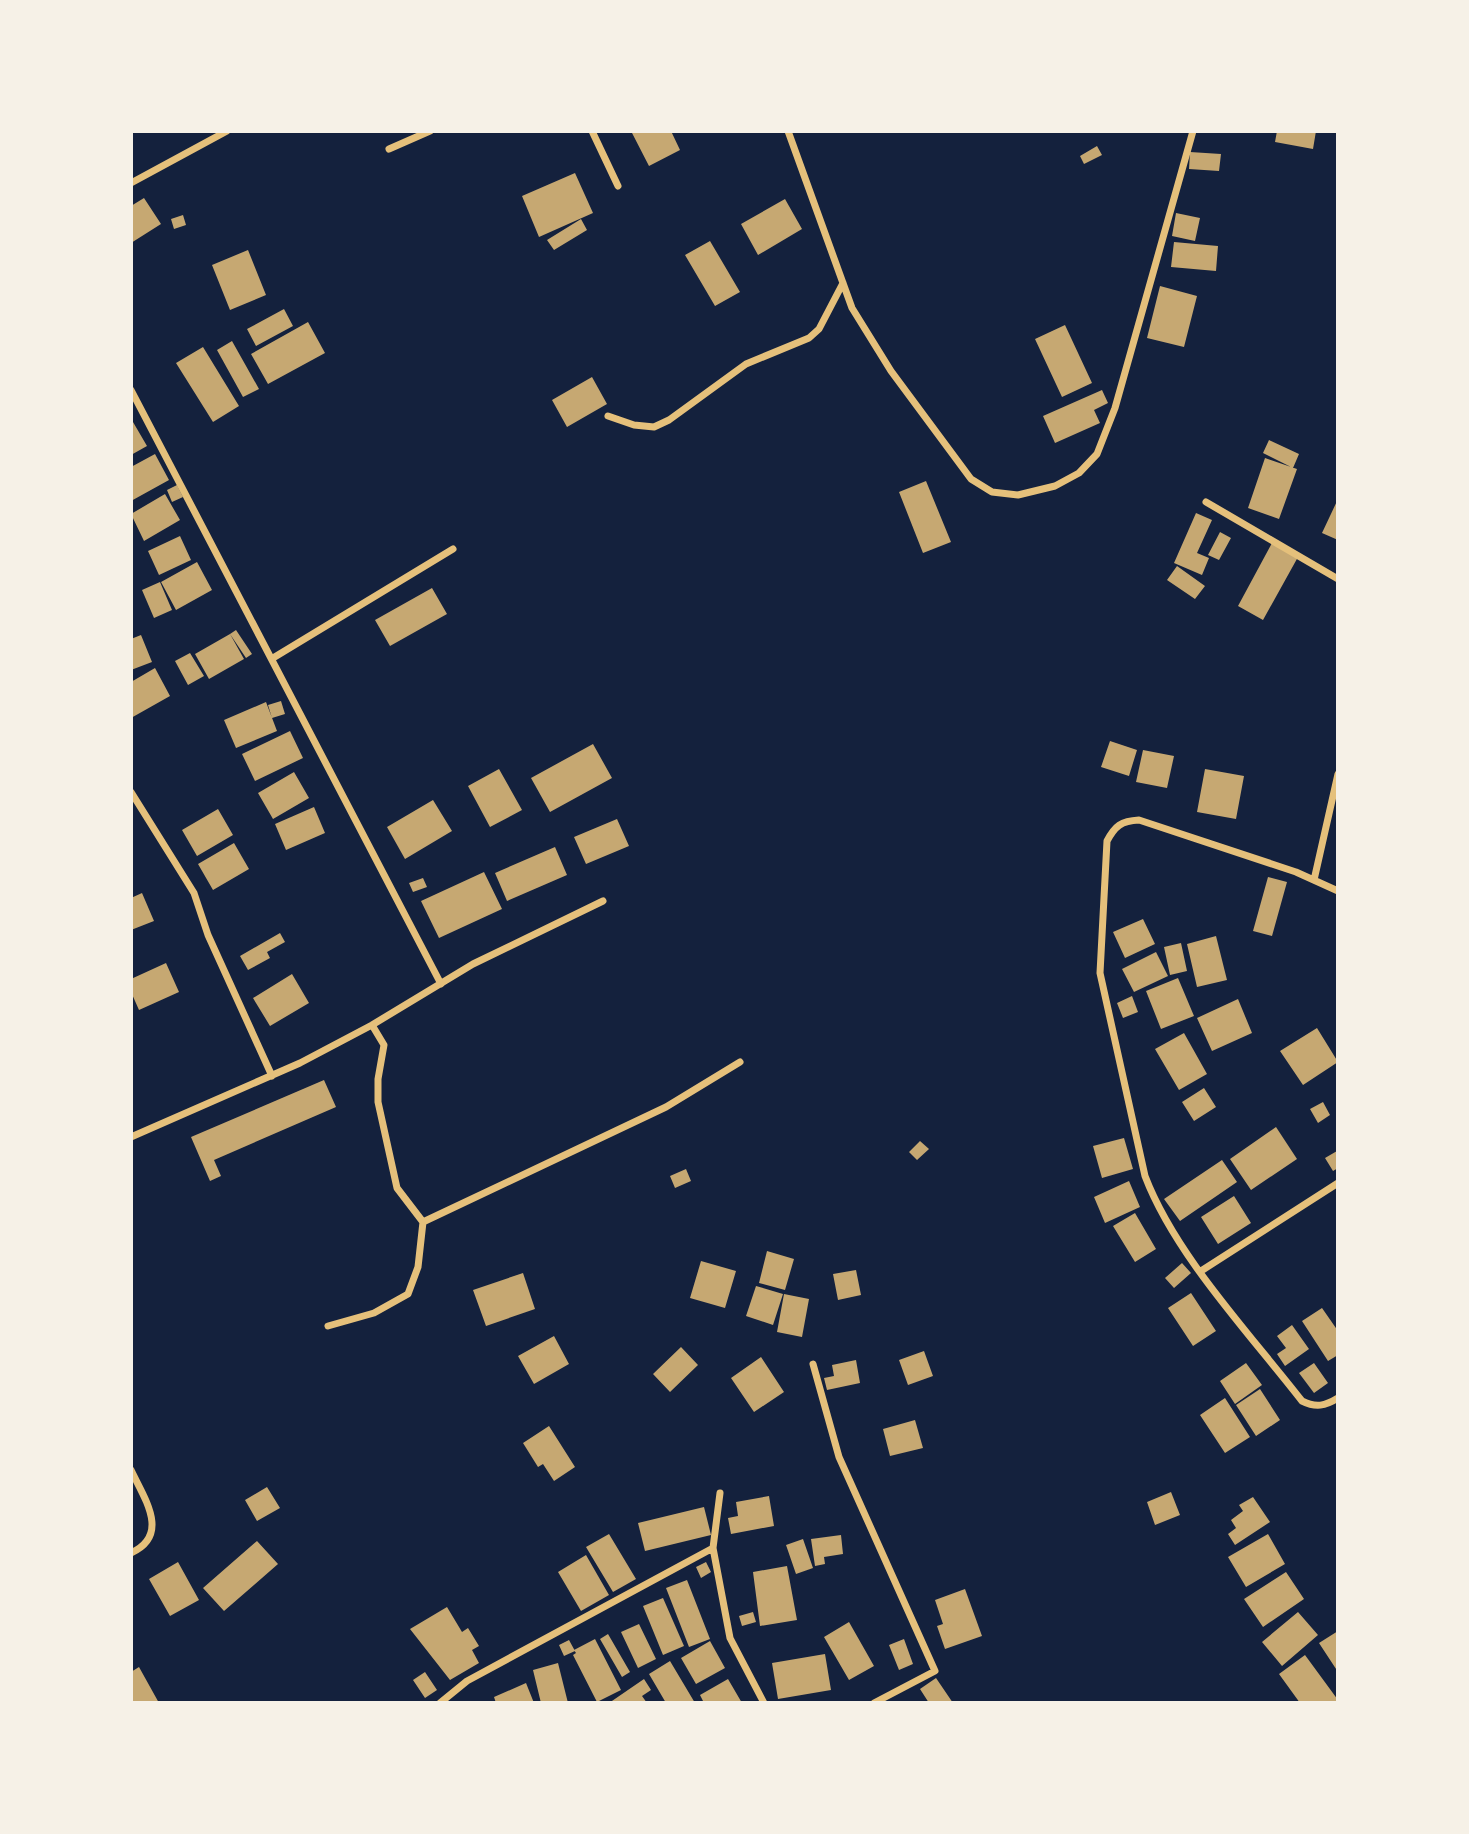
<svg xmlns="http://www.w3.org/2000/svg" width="1469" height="1834" viewBox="0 0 1469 1834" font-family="'Fira Sans Condensed',sans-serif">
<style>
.building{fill:#c6a872}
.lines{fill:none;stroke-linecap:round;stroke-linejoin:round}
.minor{stroke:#e5c07b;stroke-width:7}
</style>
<rect width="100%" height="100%" fill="#14213d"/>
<!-- building -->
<path class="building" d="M631,131H671L680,150L649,166Z
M1277,131H1316L1313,149L1275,142Z
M1097,146L1102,155L1084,164L1080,156Z
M1190,152L1221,154L1219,171L1189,169Z
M575,173L593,213L539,237L522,196Z
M144,198L161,224L131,243V206Z
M785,199L802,229L758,255L741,224Z
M1176,213L1200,218L1195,241L1172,236Z
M183,215L186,225L174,229L171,219Z
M581,219L587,230L554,250L547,240Z
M710,241L740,292L715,306L685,255Z
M1174,242L1218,246L1216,271L1171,267Z
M248,250L266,295L230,310L212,265Z
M1160,286L1197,296L1184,347L1147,338Z
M284,309L293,326L256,346L247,329Z
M308,322L325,353L268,384L251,354Z
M1065,325L1092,383L1062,397L1035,339Z
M232,341L259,389L243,397L217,350Z
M203,347L239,406L213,422L176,363Z
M592,377L607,404L567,427L552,400Z
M1102,390L1108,403L1094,410L1100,423L1055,443L1043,416Z
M133,422L147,446L131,455V423Z
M1269,440L1299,454L1293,468L1263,453Z
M155,454L169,480L131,501V467Z
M1265,458L1297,469L1279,519L1248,508Z
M926,481L951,542L923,553L899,492Z
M177,485L183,497L172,502L167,490Z
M165,494L180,520L144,541L131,514Z
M1338,499V540L1322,533Z
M1196,513L1212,520L1197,553L1209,558L1202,575L1174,563Z
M1220,532L1231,538L1219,560L1208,555Z
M180,536L191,560L159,575L148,551Z
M1272,543L1298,557L1263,620L1238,606Z
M197,562L212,590L176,610L161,582Z
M1177,566L1205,586L1195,599L1167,580Z
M160,582L172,610L154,618L142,590Z
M432,588L447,614L390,646L375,620Z
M236,630L252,654L246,658L230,634Z
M230,634L244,659L209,679L195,654Z
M141,635L152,662L131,670V639Z
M190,653L204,676L188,685L175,661Z
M155,668L170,696L131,718V682Z
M281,701L285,714L272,718L268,705Z
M266,702L277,731L236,748L224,720Z
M290,731L303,758L255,781L242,754Z
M1110,741L1137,750L1129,776L1101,767Z
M593,744L612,778L550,812L531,778Z
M1143,750L1174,756L1167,788L1136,782Z
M499,769L522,810L490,827L468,786Z
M1205,769L1244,776L1236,819L1197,812Z
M294,772L309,798L273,819L258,793Z
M433,800L452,831L405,859L387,827Z
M314,807L325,833L286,850L275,824Z
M218,809L233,835L197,856L182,830Z
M617,819L629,846L586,864L574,837Z
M234,843L249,869L213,890L198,864Z
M555,847L567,875L507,901L495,873Z
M484,872L502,909L439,938L421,901Z
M1268,877L1287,882L1272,936L1253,931Z
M423,878L427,887L413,892L409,883Z
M142,893L154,921L131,930V898Z
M1143,919L1155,944L1125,958L1113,932Z
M280,933L285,942L267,952L270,958L248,970L240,956Z
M1216,936L1227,980L1197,987L1187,944Z
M1181,943L1187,971L1170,975L1164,947Z
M1156,952L1168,976L1134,992L1122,969Z
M166,963L179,992L139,1010L131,992V979Z
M292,974L309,1003L270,1026L253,998Z
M1178,978L1194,1016L1161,1029L1146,991Z
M1132,996L1138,1012L1123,1018L1117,1003Z
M1238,999L1252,1033L1212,1051L1197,1018Z
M1317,1028L1338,1062L1303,1085L1280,1051Z
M1184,1033L1207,1074L1179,1090L1155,1049Z
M324,1080L336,1107L214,1160L221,1176L210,1181L191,1137Z
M1204,1088L1216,1107L1194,1121L1182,1102Z
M1323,1102L1330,1115L1318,1123L1310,1109Z
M1276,1127L1297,1159L1251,1190L1230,1159Z
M1124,1138L1133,1169L1102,1178L1093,1146Z
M920,1141L929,1149L917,1160L909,1152Z
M1337,1151L1338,1168L1333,1171L1325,1158Z
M1222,1160L1237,1182L1180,1221L1164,1199Z
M686,1169L691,1181L675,1188L670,1176Z
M1129,1181L1140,1207L1105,1223L1094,1197Z
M1234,1196L1251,1223L1218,1244L1201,1217Z
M1135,1213L1156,1249L1135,1262L1113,1226Z
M767,1251L794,1259L785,1290L759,1283Z
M701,1261L736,1271L725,1308L690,1298Z
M1182,1263L1191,1273L1174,1288L1165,1278Z
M856,1270L861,1295L838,1300L833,1274Z
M523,1273L535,1309L486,1326L473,1290Z
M756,1286L783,1294L773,1325L746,1316Z
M1191,1293L1216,1331L1193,1346L1168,1308Z
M784,1294L809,1299L802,1337L777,1332Z
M1322,1308L1338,1331V1355L1328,1361L1302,1321Z
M1292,1325L1309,1349L1285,1366L1277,1354L1286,1348L1277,1336Z
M554,1336L569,1364L534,1384L518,1356Z
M681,1347L698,1365L670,1392L653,1374Z
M924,1351L933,1376L908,1385L899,1360Z
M761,1357L784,1392L754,1412L731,1378Z
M856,1360L860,1383L827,1390L824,1378L834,1376L832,1365Z
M1246,1363L1262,1385L1235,1404L1220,1381Z
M1314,1363L1328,1383L1314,1393L1299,1373Z
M1260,1389L1280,1420L1256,1436L1236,1405Z
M1225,1398L1250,1437L1225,1453L1200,1415Z
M915,1420L923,1448L890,1456L883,1429Z
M549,1426L575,1467L554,1481L543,1464L538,1467L523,1443Z
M267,1487L280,1508L257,1521L245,1500Z
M1171,1492L1180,1515L1155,1525L1147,1502Z
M769,1496L774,1526L731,1534L728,1518L738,1516L736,1502Z
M1253,1497L1270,1522L1235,1545L1228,1534L1236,1528L1231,1520L1243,1511L1239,1505Z
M704,1507L711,1535L645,1551L638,1523Z
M609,1534L636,1579L613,1592L586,1547Z
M1268,1534L1285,1564L1246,1587L1228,1557Z
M841,1535L843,1554L824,1557L825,1564L815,1566L811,1539Z
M803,1539L813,1568L796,1574L786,1545Z
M257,1541L278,1564L224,1611L203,1588Z
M586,1555L609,1595L581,1611L558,1572Z
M178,1562L199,1600L170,1616L149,1579Z
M706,1562L711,1572L701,1578L696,1567Z
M787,1566L797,1620L760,1626L753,1572Z
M1286,1572L1304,1599L1263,1627L1244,1599Z
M687,1580L710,1639L689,1647L666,1588Z
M965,1589L982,1636L945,1649L937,1626L943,1624L935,1600Z
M663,1598L684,1646L663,1655L643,1606Z
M447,1607L462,1632L468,1628L479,1646L472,1650L479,1663L450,1680L410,1629Z
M753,1612L756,1622L742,1626L739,1616Z
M1298,1612L1318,1635L1282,1666L1262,1642Z
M849,1622L874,1666L849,1680L824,1637Z
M639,1624L656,1659L638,1668L621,1632Z
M1338,1631V1672L1319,1643Z
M608,1634L630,1672L622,1677L600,1639Z
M595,1639L621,1690L597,1702L573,1655L576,1653L574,1650Z
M904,1639L913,1664L899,1670L889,1645Z
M569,1640L575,1651L564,1656L559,1645Z
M710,1641L725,1668L696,1684L681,1658Z
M825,1654L831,1690L778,1699L772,1663Z
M1305,1655L1338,1700L1334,1703H1300L1279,1674Z
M670,1661L695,1703H666L649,1674Z
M558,1663L568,1703H541L533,1670Z
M139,1667L159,1703H131V1672Z
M425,1672L437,1690L425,1698L413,1680Z
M936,1678L953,1703H929L920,1689Z
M644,1679L651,1690L642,1696L647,1703H609Z
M728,1679L742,1703H704L700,1695Z
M526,1683L534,1703H496L494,1697Z"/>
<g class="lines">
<!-- minor -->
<path class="minor" d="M592,131L618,186
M788,131L852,308L891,371L971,479L992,492L1018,495L1055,486L1079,473L1097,454L1115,408L1193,131
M389,149L430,131
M131,183L227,131
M131,390L441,984
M608,416L634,425L654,427L669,420L746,364L809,338L819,329L843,283
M1206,502L1338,579
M273,658L453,549
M131,792L194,893L208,935L272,1076
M1314,880L1338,774
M1338,891L1296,872L1139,820C1121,821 1115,826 1107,841L1100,973L1145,1176C1175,1255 1250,1334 1302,1401C1316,1408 1325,1406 1338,1398
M131,1137L300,1063L372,1025L473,964L603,901
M423,1222L666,1107L740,1062
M1201,1271L1338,1183
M328,1326L374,1313L408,1294L418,1267L423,1222L397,1188L378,1102V1079L384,1045L372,1025
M813,1364L839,1457L935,1671L874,1703
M131,1470C144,1498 171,1535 131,1553
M720,1493L713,1548L730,1638L764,1703
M440,1703L467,1681L713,1548"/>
</g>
<!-- border -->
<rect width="1469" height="1834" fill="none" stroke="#f6f1e7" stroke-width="266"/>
</svg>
